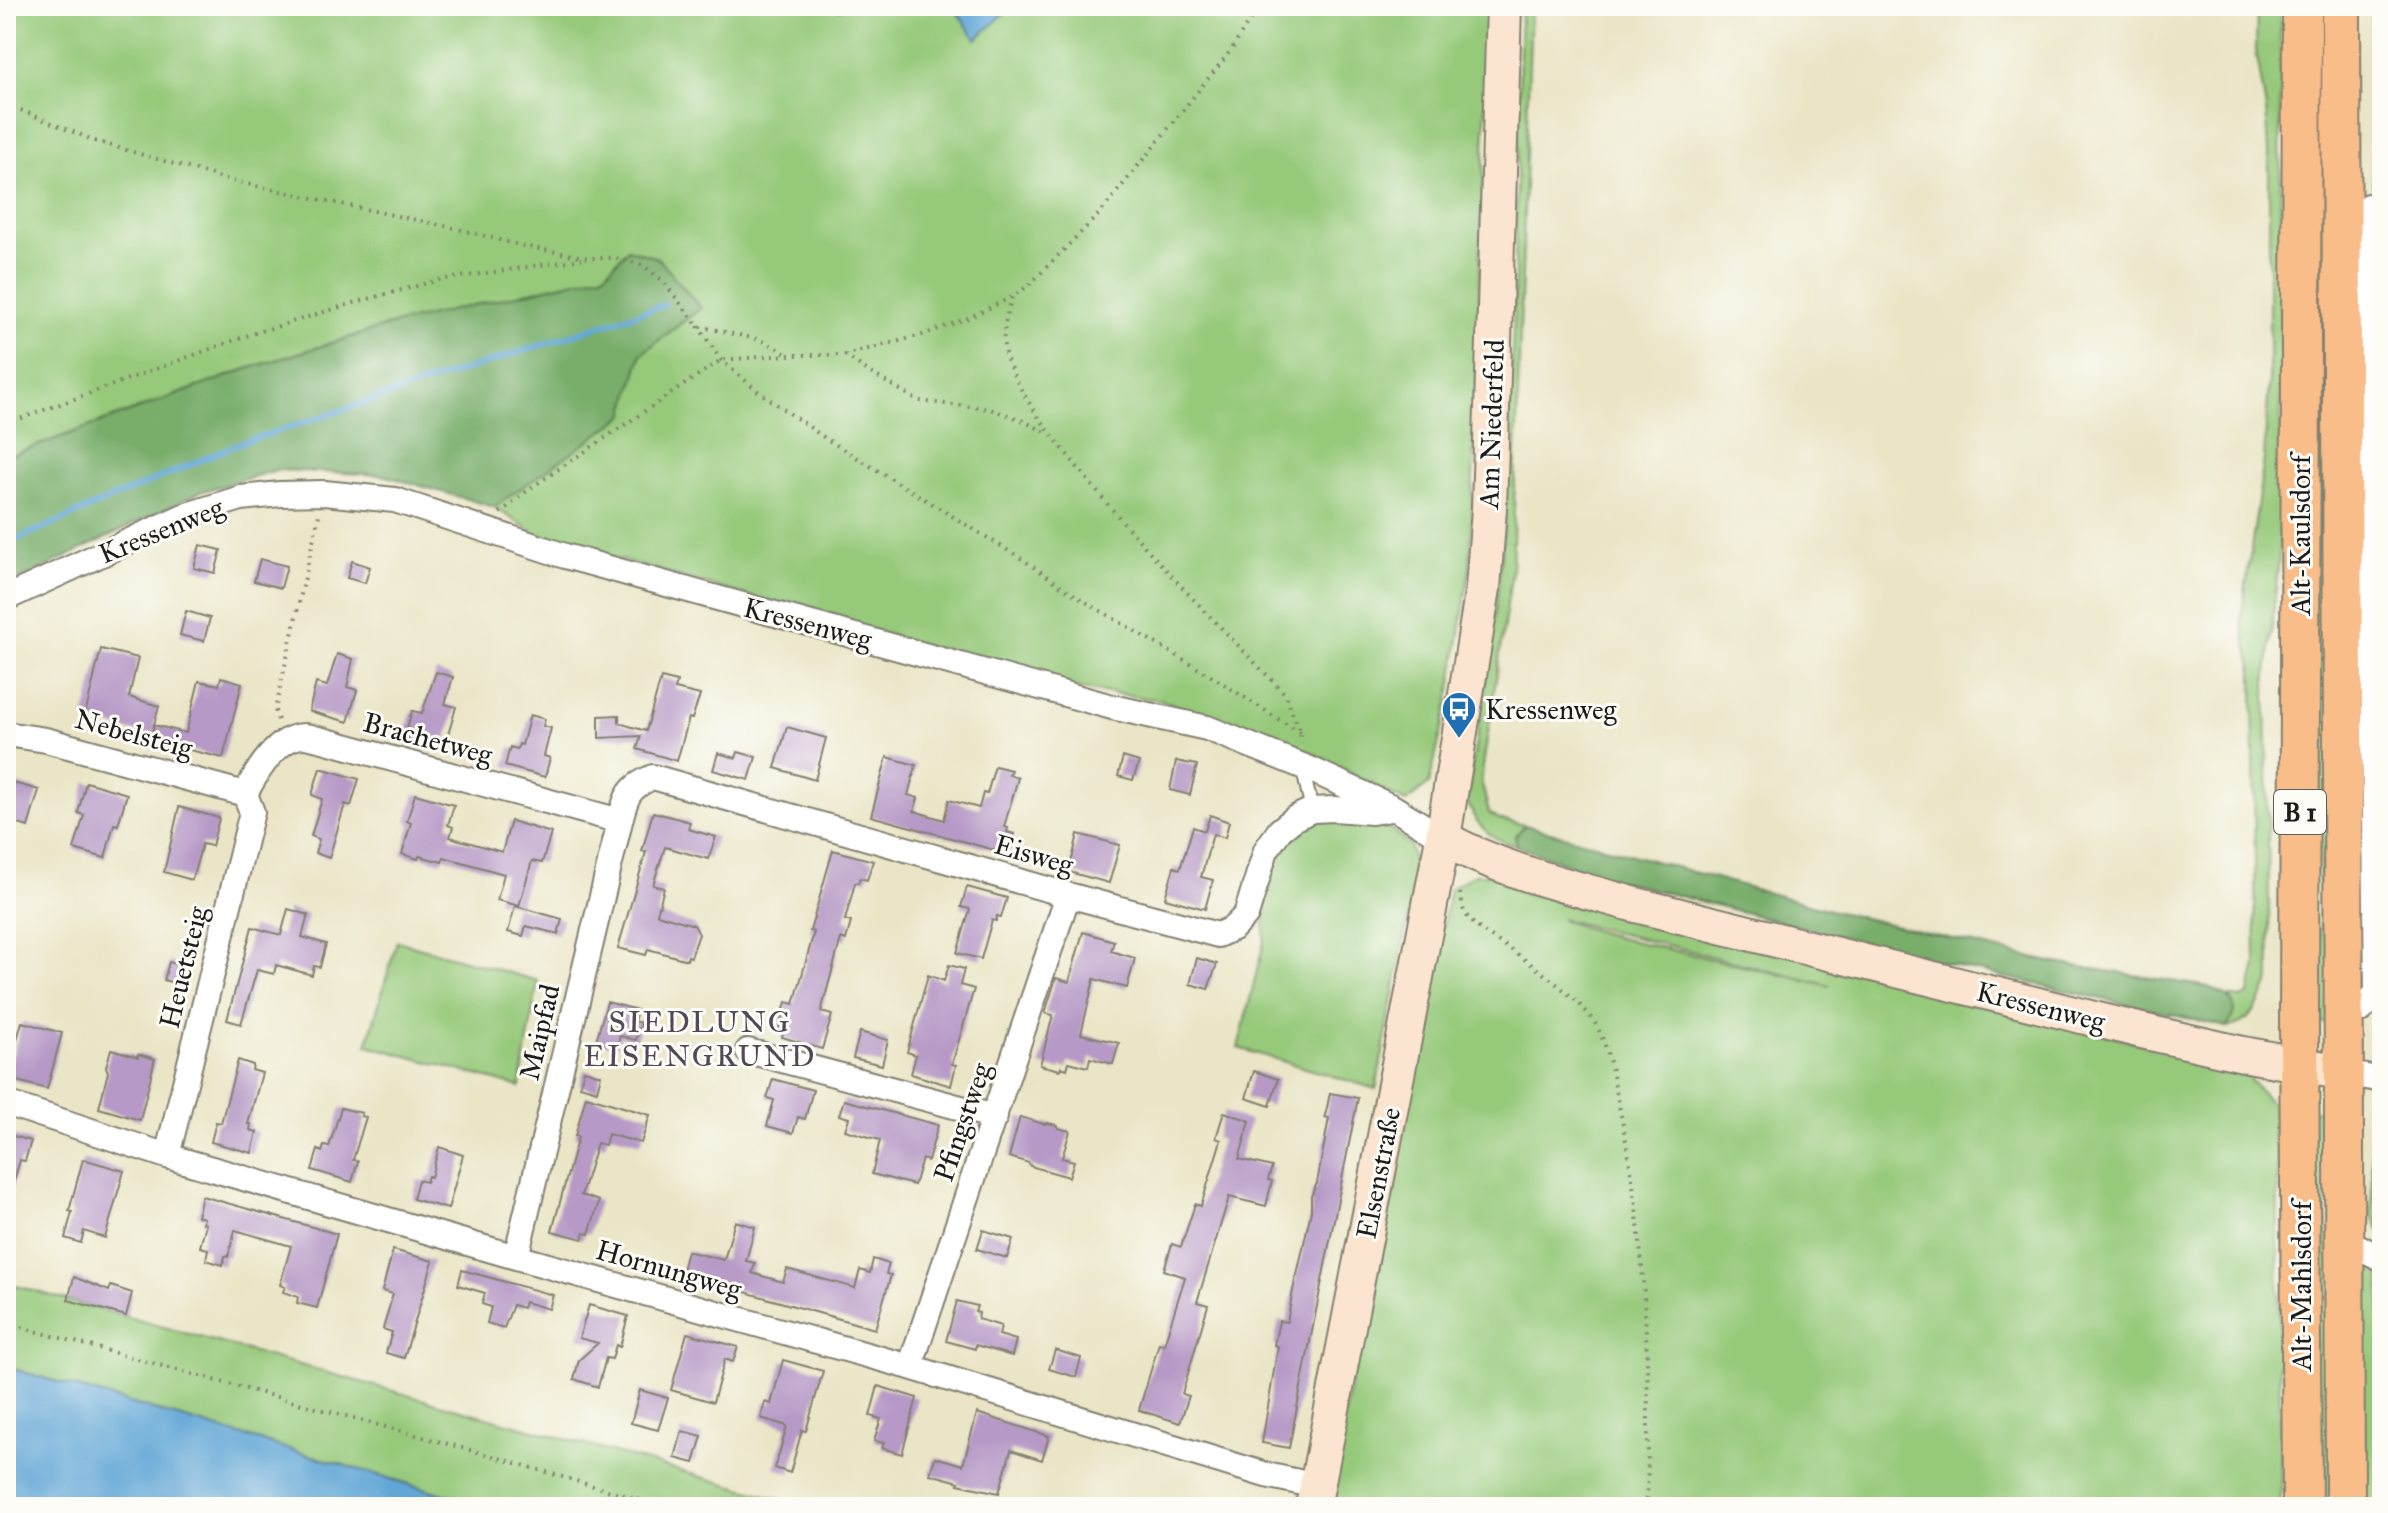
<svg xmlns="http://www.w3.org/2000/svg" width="2388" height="1513" viewBox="0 0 2388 1513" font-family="'IM FELL Great Primer',serif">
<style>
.green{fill:#96c97a;stroke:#59724b;stroke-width:2;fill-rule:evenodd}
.forest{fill:#78ad6a;stroke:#4a6443;stroke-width:2}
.water{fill:#60a6d6;stroke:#3e6179;stroke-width:2}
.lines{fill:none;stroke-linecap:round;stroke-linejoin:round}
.stream{stroke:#60a6d6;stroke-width:6}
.building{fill:#b699c6}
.lane-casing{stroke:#838071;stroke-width:16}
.street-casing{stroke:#838071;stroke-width:28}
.secondary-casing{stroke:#838071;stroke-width:38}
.primary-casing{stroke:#838071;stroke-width:42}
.path{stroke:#838071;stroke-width:4;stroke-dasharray:2 6;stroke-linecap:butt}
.lane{stroke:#fff;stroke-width:12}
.street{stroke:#fff;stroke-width:24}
.secondary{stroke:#fce5d0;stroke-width:34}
.primary{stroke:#f8bd89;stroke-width:38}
.labels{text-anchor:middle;stroke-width:6;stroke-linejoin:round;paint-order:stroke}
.shield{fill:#fdfcf7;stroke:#605f5e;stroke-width:2}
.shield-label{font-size:26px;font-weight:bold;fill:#1c1c1c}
.street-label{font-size:28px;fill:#1c1c1c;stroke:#fdfcf7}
.poi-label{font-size:28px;fill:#1c1c1c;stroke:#fdfcf7;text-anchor:start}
.neighbourhood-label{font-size:30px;letter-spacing:2px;fill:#524858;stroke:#fdfcf7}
</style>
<rect width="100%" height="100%" fill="#fdfcf7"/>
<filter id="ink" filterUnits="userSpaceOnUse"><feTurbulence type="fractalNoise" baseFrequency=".0125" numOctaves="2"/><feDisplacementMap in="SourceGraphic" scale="16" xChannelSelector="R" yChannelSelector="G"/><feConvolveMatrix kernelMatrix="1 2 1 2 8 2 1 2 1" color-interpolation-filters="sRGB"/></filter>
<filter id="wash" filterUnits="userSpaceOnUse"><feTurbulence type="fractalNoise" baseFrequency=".006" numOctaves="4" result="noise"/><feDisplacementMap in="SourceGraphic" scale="32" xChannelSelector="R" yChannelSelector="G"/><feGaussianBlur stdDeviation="1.8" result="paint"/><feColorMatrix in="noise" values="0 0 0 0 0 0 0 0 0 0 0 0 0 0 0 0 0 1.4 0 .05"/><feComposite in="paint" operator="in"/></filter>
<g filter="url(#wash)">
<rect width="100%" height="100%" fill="#eae5c6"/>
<!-- green -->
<path class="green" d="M6,6H836L839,10L849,6H945L955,9L976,39L1013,6H1489L1470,568L1451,690L1429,784L1406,802L1308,751L1161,700L1081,689L542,538L494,507L624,416L641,354L701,308L606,274L472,307L390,325L247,369L6,457Z
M1521,6H1531L1512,571L1481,780L1489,813L1499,819L1525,825L1515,836L1517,846C1491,840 1474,826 1467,799L1493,633L1504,527L1514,311Z
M2257,6H2280L2281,380L2279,557L2266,685L2270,980C2260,1001 2253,1025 2227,1027C2234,1015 2236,1010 2230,997L2242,998L2249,994L2256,965L2253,671L2241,620L2264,459L2269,381V151L2266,109L2256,51Z
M2372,6H2382V189H2373Z
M2326,231L2334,1024L2320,1022L2319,665L2311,575L2314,242Z
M1365,819L1392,830L1410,845L1416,875L1376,1089L1238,1048L1264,942L1265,892L1275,854L1288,833L1308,821Z
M1475,874H1493L2250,1072V1080L2273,1105V1142L2277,1149L2281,1507H1326L1450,889ZM1562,919L1831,986L1619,938L1563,921Z
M397,941L538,981L520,1087L367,1045Z
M2311,1110L2324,1111L2336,1507H2315Z
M2371,1115H2379L2380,1232L2372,1214Z
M2369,1263L2378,1267L2380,1278L2381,1507H2358L2361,1356L2365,1315L2366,1266Z
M6,1283L809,1507H488L6,1367Z"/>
<!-- forest -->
<path class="forest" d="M628,249L658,258L701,308L641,354L624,416L494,507L383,475L277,470L200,492L6,586V457L247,369L390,325L605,274Z
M1525,825L1830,910L2050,962L2209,987C2231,998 2242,1002 2227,1027L1973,970L1600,876L1517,846L1515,836Z"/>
<!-- water -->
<path class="water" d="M945,6H1013L976,39L955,9Z
M6,1367L488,1507H6Z"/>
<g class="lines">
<!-- stream -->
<path class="stream" d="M6,544L238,444L664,305"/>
</g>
<g id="blocks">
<!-- building -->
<path class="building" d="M200,545L221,550L215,573L194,568Z
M260,559L287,566L281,588L254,581Z
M352,561L370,567L365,583L347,578Z
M186,611L210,618L204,641L180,635Z
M101,649L138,658L129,697L159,706L151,736L84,719Z
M337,654L353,659L347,687L357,690L348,722L309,711L316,683L327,686Z
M436,672L453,677L445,704L456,707L444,749L404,738L412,711L422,713Z
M221,677L242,683L223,758L177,747L176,751L150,744L154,725L186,733L199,681L219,685Z
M661,678L677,682L675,689L700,695L692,719L689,718L677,761L637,749L641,736L599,738V716L619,715V723L646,731Z
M530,715L545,719L543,726L551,728L544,756L550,758L545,777L505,766L510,747L517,749L519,744L522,745Z
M787,727L826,738L815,780L775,768Z
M738,752L756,757L749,780L713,770L718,753L736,758Z
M887,757L916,765L908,795L918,798L914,811L944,820L949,800L979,808L983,793L987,794L995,766L1011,770L1009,775L1018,778L1004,827L1008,828L1007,832L1014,834L1009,854L871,816Z
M1123,757L1139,762L1133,780L1118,776Z
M1176,761L1197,765L1190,795L1170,790Z
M320,768L359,779L351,806L345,804L329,858L315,853L319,839L311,836L322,799L312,795Z
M6,781L39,790L28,827L6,820Z
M86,782L127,794L118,825L114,824L105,858L74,849L84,815L78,813Z
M415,794L454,805L448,825L453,827L450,837L502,852L511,821L551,833L542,863L532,861L519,906L497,900L504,874L444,857L442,862L419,856L418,859L402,854L411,823L407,821Z
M179,807L219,818L212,846L202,844L192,880L164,872Z
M653,812L690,822L688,829L716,837L708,859L665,847L653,885L664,888L657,914L694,925L699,934L691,957L688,956L687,960L648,949L646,955L618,948L646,852L642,851Z
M1210,815L1229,822L1225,838L1213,834L1201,877L1213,880L1205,909L1165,898L1174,867L1180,869L1193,827L1205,831Z
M1078,834L1120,845L1109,883L1069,872Z
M833,850L873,861L867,880L860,878L858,883H855L845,920L851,922L846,940L841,938L821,1012L832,1015L822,1049L782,1037L783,1033L778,1032L786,1002L794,1004L814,932L810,931Z
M967,887L1007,898L1001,917L997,916L996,921L992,920L981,959L957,953L970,909L961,907Z
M515,906L562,919L558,934L526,926L523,936L508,932Z
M288,909L308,915L302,937L326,944L320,967L314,966L312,975L276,965L274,974L257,970L241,1024L227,1020L252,927L281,935Z
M1083,932L1114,941L1111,951L1135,958L1127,988L1094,979L1081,1034L1119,1043L1113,1064L1090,1058L1088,1067L1069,1062L1067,1069L1061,1067L1060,1070L1040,1065L1053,1015L1045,1013L1056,978L1069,982Z
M1197,958L1217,964L1208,989L1190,984Z
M169,962L189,968L183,986L164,980Z
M949,965L964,969L960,985L974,989L952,1064L956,1065L951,1086L911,1074L916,1055L907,1052L928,975L944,981Z
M607,1002L637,1010L634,1021L641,1023L636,1040L620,1036L617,1046L596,1041Z
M22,1022L62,1033L47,1089L6,1078Z
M860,1032L888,1040L882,1065L853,1058Z
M111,1049L138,1057V1054L155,1059L140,1120L99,1108L108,1072L106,1067Z
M238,1060L253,1065L252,1070L262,1073L248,1124H251L250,1130L257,1132L252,1153L211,1142L216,1122L221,1123Z
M584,1070L601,1075L597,1091L580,1086Z
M1254,1071L1278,1079L1270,1106L1246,1098Z
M773,1079L813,1090L805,1119L798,1117L793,1133L767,1126L774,1100L767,1098Z
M1330,1093L1358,1098L1289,1448L1262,1443L1278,1346L1274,1345L1279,1321L1287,1322L1296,1275H1297L1311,1211V1196L1317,1183L1329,1118L1325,1117Z
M586,1096L650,1115L641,1143L608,1134L605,1145L597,1143L581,1195L599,1201L589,1234L584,1233L583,1239L552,1231L578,1137L575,1136Z
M844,1100L938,1125L928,1161L922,1159L914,1185L872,1174L880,1140L845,1130L849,1118L839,1115Z
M341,1108L362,1113L361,1116L366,1117L353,1160L358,1161L352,1182L312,1170L318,1150L322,1152L324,1146L329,1147Z
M1224,1112L1250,1121L1239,1159L1272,1167L1268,1180L1272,1181L1266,1206L1229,1197L1197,1302L1208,1305L1182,1394L1189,1396L1180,1423L1139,1410L1159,1343L1164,1345L1185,1277L1164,1270L1172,1244L1181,1247L1195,1204L1201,1206L1221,1140L1216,1138Z
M1020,1117L1044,1124L1047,1123L1056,1125L1058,1128L1070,1131L1062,1158L1074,1161L1069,1177L1030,1166L1029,1163L1009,1157Z
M6,1134L31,1141L25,1161L20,1160L11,1191L6,1190Z
M439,1147L463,1155L448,1209L413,1199L418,1180L426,1182L428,1176L431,1177Z
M83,1159L124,1171L105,1238L84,1231L81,1243L65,1238L72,1212L69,1211Z
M202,1196L337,1234L317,1308L297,1303L298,1297L283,1292L285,1287L280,1285L291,1246L235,1230L228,1257L225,1256L223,1265L206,1260L208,1249L200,1247L206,1224L203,1223L204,1218L197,1216Z
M735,1221L755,1227L746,1261L755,1263L752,1273L783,1282L787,1269L855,1288L860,1270L870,1273L873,1259L889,1264L886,1274L891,1275L875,1329L681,1274L687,1251L724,1260Z
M983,1230L1013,1239L1007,1258L977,1249Z
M393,1250L433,1261L404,1358L386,1353L392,1332L383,1329L393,1294L382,1291Z
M462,1270L553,1295L549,1309L525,1302L523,1308L513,1305L504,1328L487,1323L491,1307L482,1304L485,1293L458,1285Z
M74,1277L109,1291L111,1286L132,1293L126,1316L68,1300Z
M957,1301L977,1306L975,1312L979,1313L978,1319L1001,1326L999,1335L1016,1340L1012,1356L976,1345L975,1349L946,1341Z
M589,1305L628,1316L620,1347L616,1345L612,1359L606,1358L598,1387L574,1379L579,1360L598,1343L579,1338Z
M687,1333L738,1347L733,1362L725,1359L713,1402L671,1390Z
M1055,1350L1081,1358L1076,1377L1049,1369Z
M783,1360L823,1371L806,1431L802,1430L790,1473L775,1468L787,1426L761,1418L765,1402L771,1404Z
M878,1386L917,1398L902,1454L882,1448L884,1443L874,1441L881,1419L870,1416Z
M640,1390L668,1398L658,1430L631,1423Z
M977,1413L1049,1436L1042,1460L1011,1450L999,1493L958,1484L959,1482L930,1474L935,1457L963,1465Z
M682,1431L702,1436L694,1463L675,1458Z"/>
</g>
</g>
<g filter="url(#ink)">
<use href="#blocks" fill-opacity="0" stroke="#838071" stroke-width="2"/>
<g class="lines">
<!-- lane casing -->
<g class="lane-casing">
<path id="lane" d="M1302,766L1312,810"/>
</g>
<!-- street casing -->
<g class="street-casing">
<path id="street" d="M6,598L184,516L241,498L280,494L324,493L395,500L565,556L1112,707L1207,728L1312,770L1394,808L1443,838
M6,734L46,740L245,794
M245,794C256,773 277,736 304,736C310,736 317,739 323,740L620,821
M2345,1010L2362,1009L2377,993L2368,206
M748,1051L995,1117
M2345,1073L2382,1080
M6,1103L167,1156L516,1257L910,1367L1266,1475L1317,1486
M167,1156L252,812L245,794
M2344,1239L2382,1259
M516,1257L620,821C626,797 628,787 653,777L1068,895L1218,935L1233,928L1246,915L1266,850L1280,830L1295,818L1312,810L1335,809L1372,812L1391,809
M910,1367L1068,895"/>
</g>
<!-- secondary casing -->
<g class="secondary-casing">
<path id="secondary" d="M1443,838C1501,871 1569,886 1632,904L2142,1031L2243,1054L2345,1073
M1313,1507L1443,838L1483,588L1489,509L1504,6"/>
</g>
<!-- primary casing -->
<g class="primary-casing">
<path id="primary" d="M2302,6L2299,1025L2302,1507
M2341,6L2345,1507"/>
</g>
<!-- path -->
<path class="path" d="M6,104L95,141L233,181L454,228L523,246L589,258H616L643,265L663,281L698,326L761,340L785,353
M1012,297C1006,317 999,341 1008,362C1023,400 1050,433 1075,464C1139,546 1214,620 1286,695L1300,733L1301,743
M698,326L721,360L759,392L825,438L1022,559L1079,598L1216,679L1300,733
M845,355L869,372L919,401L990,409L1019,419L1048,433
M6,424L246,336L357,302L439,280L582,259
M500,513L532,487L721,360L787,355H845L922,335L968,318L1012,297L1028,286L1101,212L1232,49L1258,6
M278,720L275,710L319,515
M1460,893C1462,900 1462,910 1467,916C1477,930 1495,939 1510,949C1533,965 1578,998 1593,1020C1608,1043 1613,1075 1618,1101C1647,1233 1650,1372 1647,1507
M6,1323L492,1456L664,1507
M1342,1499L1357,1507"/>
<!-- lane -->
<use href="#lane" class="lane"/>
<!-- street -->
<use href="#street" class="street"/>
<!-- secondary -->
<use href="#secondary" class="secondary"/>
<!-- primary -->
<use href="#primary" class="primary"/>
</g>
</g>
<!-- icons -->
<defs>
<g id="bus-pin" transform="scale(1.8)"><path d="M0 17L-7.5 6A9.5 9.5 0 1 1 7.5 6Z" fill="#1f6fb2" stroke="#fdfcf7"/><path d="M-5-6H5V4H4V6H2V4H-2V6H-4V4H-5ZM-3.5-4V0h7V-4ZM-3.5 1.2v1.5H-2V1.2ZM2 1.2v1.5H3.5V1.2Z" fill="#fff"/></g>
</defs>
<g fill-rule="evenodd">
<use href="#bus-pin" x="1459" y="709"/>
</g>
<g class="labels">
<!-- shield labels -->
<rect class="shield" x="2274" y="790" width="52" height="44" rx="6"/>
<g class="shield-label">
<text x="2300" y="821">B 1</text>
</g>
<!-- street labels -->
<g class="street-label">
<text transform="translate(1491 424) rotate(-88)" y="10">Am Niederfeld</text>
<text transform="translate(161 530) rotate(-22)" y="10">Kressenweg</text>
<text transform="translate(2300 535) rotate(-90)" y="10">Alt-Kaulsdorf</text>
<text transform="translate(808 623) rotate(15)" y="10">Kressenweg</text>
<text transform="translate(134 733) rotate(15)" y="10">Nebelsteig</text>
<text transform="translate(428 738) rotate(15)" y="10">Brachetweg</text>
<text transform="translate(1034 854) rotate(16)" y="10">Eisweg</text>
<text transform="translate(183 967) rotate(-76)" y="10">Heuetsteig</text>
<text transform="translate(2041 1006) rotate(14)" y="10">Kressenweg</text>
<text transform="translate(539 1032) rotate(-77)" y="10">Maipfad</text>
<text transform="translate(962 1122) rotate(-71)" y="10">Pfingstweg</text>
<text transform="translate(1378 1173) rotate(-79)" y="10">Elsenstraße</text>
<text transform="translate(669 1269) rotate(16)" y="10">Hornungweg</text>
<text transform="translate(2301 1286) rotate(-90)" y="10">Alt-Mahlsdorf</text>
</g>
<!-- poi labels -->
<g class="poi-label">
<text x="1485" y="719">Kressenweg</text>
</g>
<!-- neighbourhood labels -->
<g class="neighbourhood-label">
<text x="700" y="1032">SIEDLUNG<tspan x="700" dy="34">EISENGRUND</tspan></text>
</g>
</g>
<!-- margin -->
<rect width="2388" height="1513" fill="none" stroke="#fdfcf7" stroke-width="32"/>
</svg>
